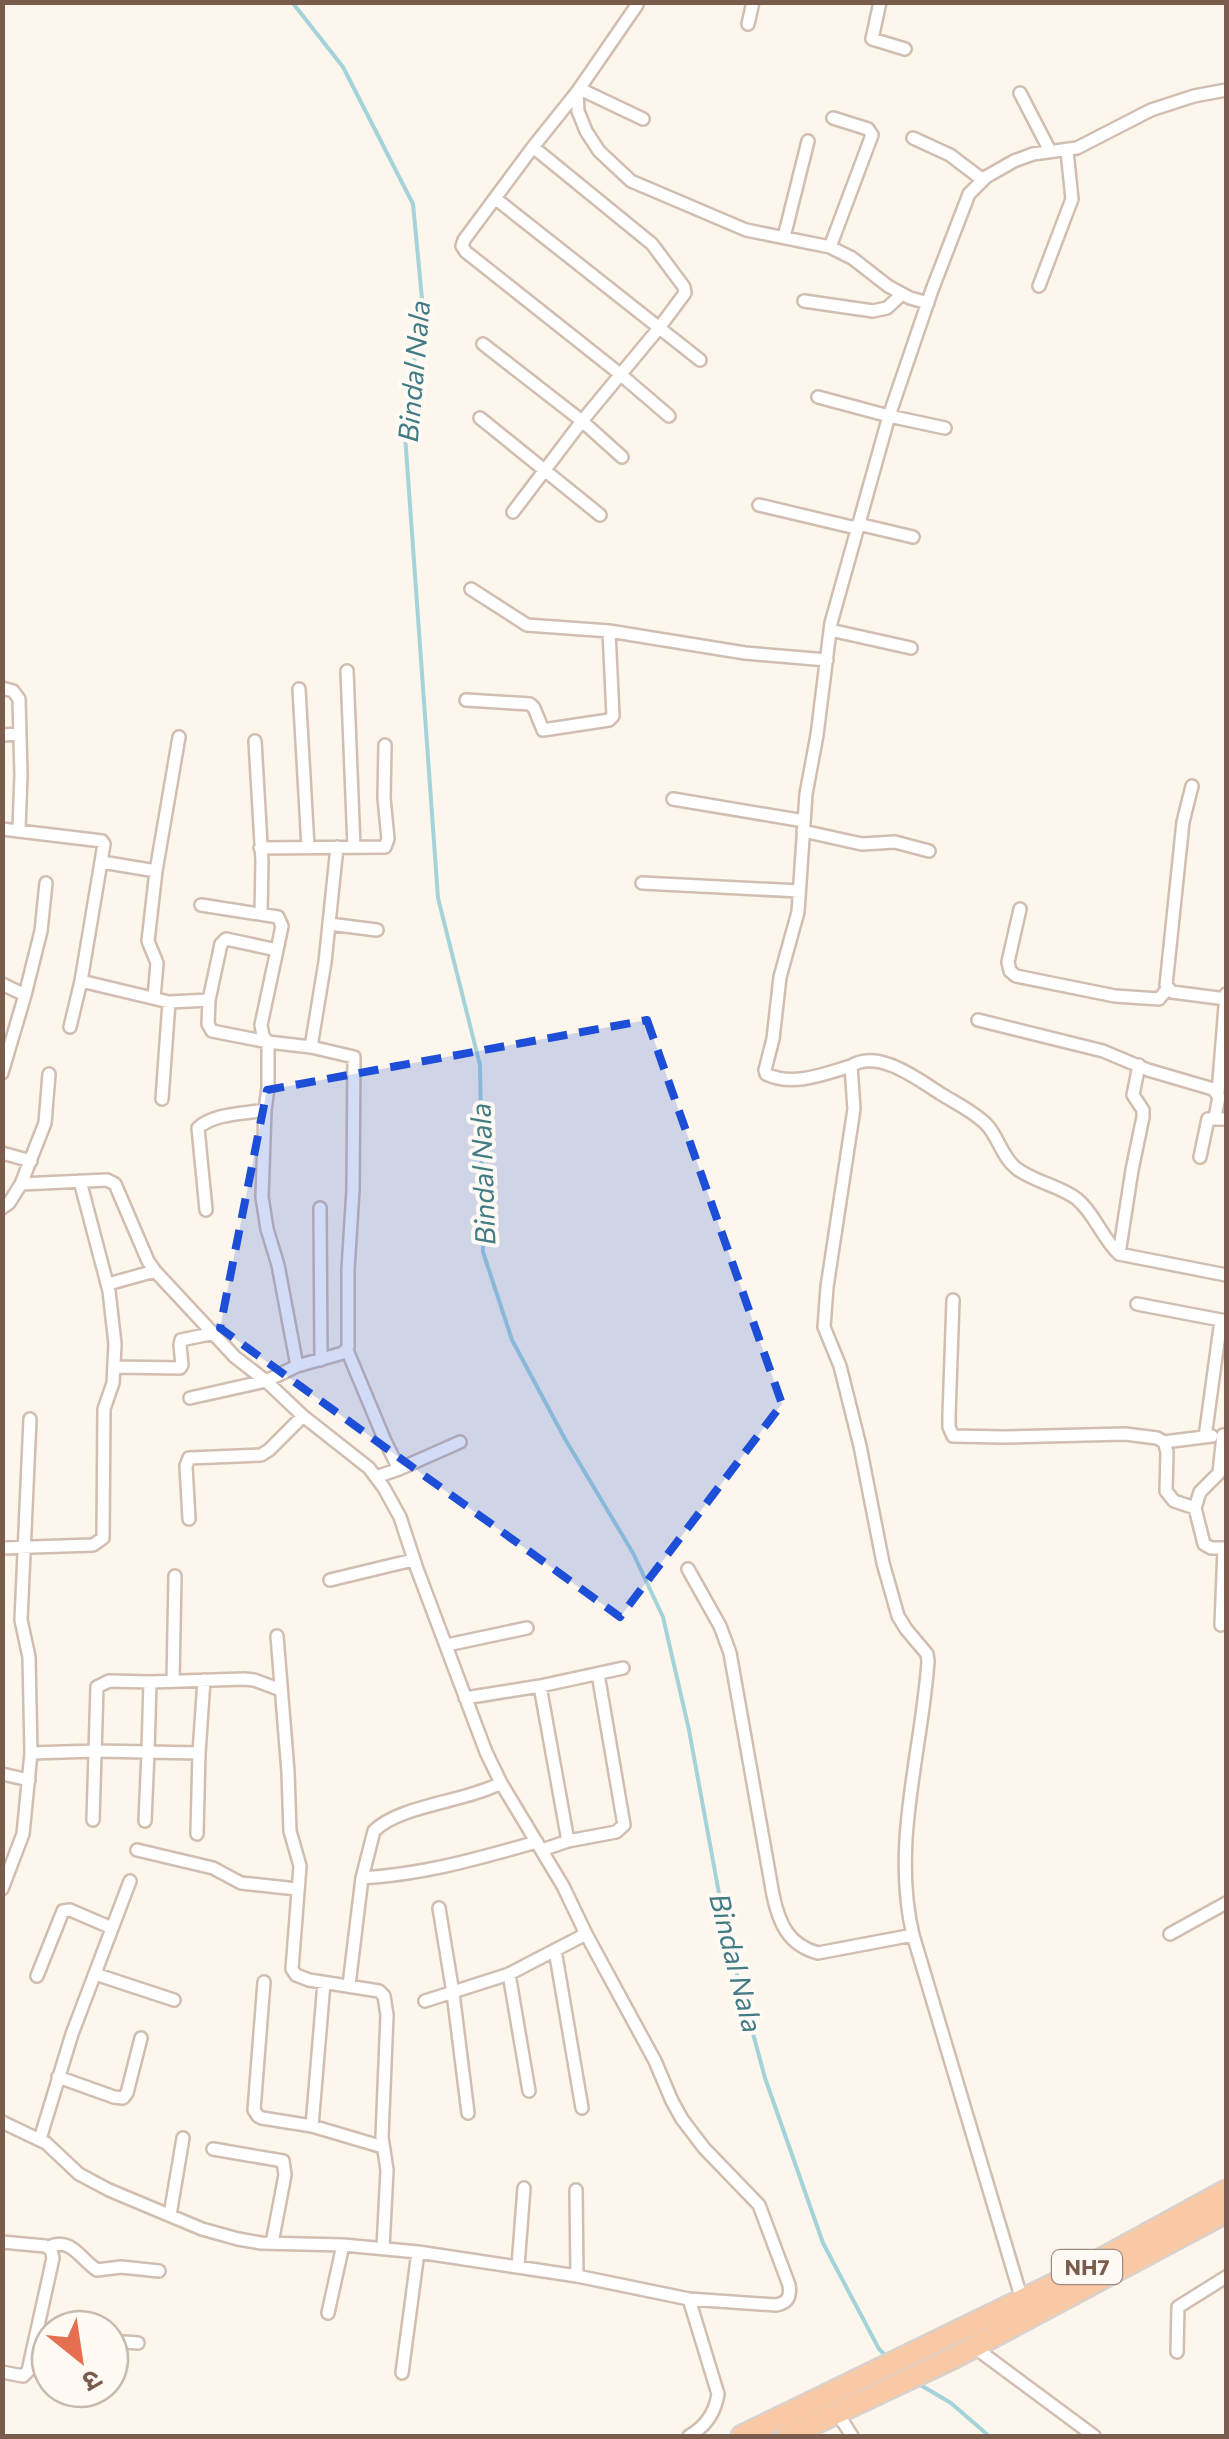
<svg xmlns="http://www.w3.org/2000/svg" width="1229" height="2439" viewBox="0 0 1229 2439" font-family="Commissioner,'Noto Sans Devanagari',sans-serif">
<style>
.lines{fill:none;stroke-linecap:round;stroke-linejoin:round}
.stream{stroke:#a5d3da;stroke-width:4}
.minor-casing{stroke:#d1beb0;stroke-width:16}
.trunk-casing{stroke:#dad1cd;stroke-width:25}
.minor{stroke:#fff;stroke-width:11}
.trunk{stroke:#f9c8a4;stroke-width:20}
.marked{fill:#1d4ed8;fill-opacity:0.2;stroke:#1d4ed8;stroke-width:8;stroke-dasharray:20 12;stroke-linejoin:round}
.labels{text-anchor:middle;stroke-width:8;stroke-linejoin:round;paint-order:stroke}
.shield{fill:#fffaf3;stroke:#a28b7f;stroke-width:2.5}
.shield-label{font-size:22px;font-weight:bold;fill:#7a5c4d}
.water-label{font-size:28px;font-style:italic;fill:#437c86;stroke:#fffaf3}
</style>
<rect width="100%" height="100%" fill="#fdf6ec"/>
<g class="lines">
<!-- stream -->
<path class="stream" d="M292,2L343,67L413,204L422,299L405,435L438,898L480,1065L483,1252L512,1340L565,1439L633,1553L663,1617L689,1730L727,1937L765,2078L823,2243L879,2349L887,2357
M917,2383L951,2403L989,2436"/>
<!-- minor casing -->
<g class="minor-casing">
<path id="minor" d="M880,2L872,39L905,49
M637,5L577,92L533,147L464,240L462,246L466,252L620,374L669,416
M748,24L753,2
M580,89L643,119
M577,92L578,111L586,131L599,151L631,181L746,230L830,247L852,258L888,286L910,298L928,303
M1020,93L1050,151
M913,138L950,155L983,180
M496,199L700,360
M784,237L808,141
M830,247L872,135L868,129L833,118
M1039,286L1072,199L1067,151
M804,301L873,311L887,308L902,294
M483,344L582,421L622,457
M818,397L889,416L945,428
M480,418L600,515
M759,505L856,528
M513,512L582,421L659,328L685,293L684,287L652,244L533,147
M858,524L913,537
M471,589L527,625L609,631L745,653L827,660
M830,630L911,648
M347,671L354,847
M2,688L13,691L19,699L21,775L19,829
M299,689L308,847
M466,700L530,704L534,708L543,730L609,720L613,716L609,631
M2,735L20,734
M255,741L262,861L261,914
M1192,786L1183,822L1166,985L1172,992L1226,999
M673,799L804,821
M2,829L102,841L104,844L81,981L70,1027
M803,831L848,841L862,844L895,842L929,851
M260,848L385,847L388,839L384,798L385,745
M102,862L156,871
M642,883L799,891
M201,905L278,917L282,926L277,950
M1020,909L1008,962L1010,971L1016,976L1115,996L1159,999L1168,988
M329,924L377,930
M81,981L169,1002L209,1000L221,944L226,939L277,950L261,1025L263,1036L268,1042V1088L265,1110L262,1197L267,1229L278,1265L297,1366
M2,984L25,995L2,1073
M25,995L41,931L46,883
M154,998L157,963L148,941L156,871L179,737
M978,1020L1103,1051L1148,1070L1213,1089L1219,1097L1215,1117
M311,1047L325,962L337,847
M851,1066C824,1074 793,1087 766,1074L765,1070L773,1039L780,977L798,912L806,794L817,735L831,623L889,416L932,290L969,194L986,177L1014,161L1033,154L1077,148L1151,110L1194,96L1226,90
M1218,1093L1226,994
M162,1099L169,1002
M2,1153L31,1161
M1200,1157L1208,1119H1226
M2,1208L9,1203L21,1184
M320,1208L321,1360
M206,1210L198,1128C214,1113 244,1114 265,1110
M1119,1254L1132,1170L1143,1117V1110L1133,1095L1139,1065
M108,1284L155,1271
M953,1300L949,1415V1427L953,1436L1003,1437L1125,1434L1157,1438L1164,1442L1167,1452L1166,1491L1174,1501L1195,1508L1204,1544L1211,1548H1226
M1137,1304L1226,1321
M347,1350L385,1441L399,1469
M115,1367L180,1368L182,1365L180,1345L181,1340L215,1333
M190,1398L266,1381L297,1366L343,1353L348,1347V1269L353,1190L354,1057L311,1047L268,1042L212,1031L208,1024L209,1000
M30,1419L21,1620L29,1657L31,1753
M1205,1437L1221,1320
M1164,1442L1212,1436
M376,1477L399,1469L460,1442
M1195,1508L1200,1492L1219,1473L1223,1435
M189,1519L186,1466L189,1458L261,1455L269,1450L303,1416
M2,1548L93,1545L103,1538L104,1409L113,1383L115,1344L109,1291L80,1181
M688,1569L720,1626L730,1653L773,1895C779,1923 788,1945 818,1953L913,1935
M330,1580L413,1560
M1221,1625L1224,1548
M277,1636L288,1772L290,1831L300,1866L292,1969L296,1975L309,1980L379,1991L384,1996L387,2015L382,2137L387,2170L383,2248
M447,1645L527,1628
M173,1681L175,1576
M540,1686L568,1841
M465,1698L540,1686L623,1668
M199,1753L204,1680
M2,1774L29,1780
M93,1820L97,1687L109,1681L150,1682
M197,1834L199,1753L148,1752L150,1682L244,1679L254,1680L281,1690
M137,1850L213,1868L241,1883L297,1889
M542,1850L568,1841L616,1832L624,1825L598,1674
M362,1878C426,1874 476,1859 537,1842
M2,1889L23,1834L31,1753L96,1751L148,1752L145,1821
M439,1908L453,1993L468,2113
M1170,1934L1226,1903
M555,1950L582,2108
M95,1974L174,2000
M509,1974L529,2091
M37,1976L63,1911L70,1910L112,1928
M264,1982L254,2110L258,2116L262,2118L312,2126L383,2147
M349,1985L362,1878L374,1831C400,1805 465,1802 501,1783
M425,2001L509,1974L586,1934
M58,2077L114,2097L123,2098L127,2093L141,2038
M2,2122L46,2143L79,2174L109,2190L202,2229L238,2239L261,2243L343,2245L418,2252L577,2276L689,2299L776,2305C787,2303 791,2297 789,2285L759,2205L704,2148L682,2119L672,2101L655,2061L586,1934L563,1886L501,1783L486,1752L417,1569L400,1517L384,1488L369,1468L303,1416L266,1381L235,1357L155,1271L148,1261L115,1184L107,1180L21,1184L45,1123L49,1074
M312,2126L324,1983
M40,2139L72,2034L130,1881
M213,2149L283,2161L285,2175L272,2243
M576,2190L577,2276
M170,2215L183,2138
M2,2242L45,2246L51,2250L53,2258L28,2371L23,2376L2,2372
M49,2247C71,2236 81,2260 97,2270L121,2267L159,2271
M518,2266L524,2188
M689,2299L718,2394C715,2413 705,2427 689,2436
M1022,2300L913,1935C891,1844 922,1751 928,1661L927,1654L906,1629L898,1616L883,1563L860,1446L840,1366L824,1327L827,1287L854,1109L851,1066C878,1048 919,1080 941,1094C956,1103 974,1112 986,1124C998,1136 1002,1157 1016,1168C1033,1182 1059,1185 1077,1199C1095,1214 1102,1238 1119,1254L1226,1275
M328,2313L343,2245
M110,2341L138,2343
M974,2347L1094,2436
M1177,2352L1178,2307L1226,2277
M402,2373L418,2252
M838,2414L852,2436"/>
</g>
<!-- trunk casing -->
<g class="trunk-casing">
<path id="trunk" d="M742,2436L1069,2277L1226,2191
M788,2436L953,2358L1226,2212"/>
</g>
<!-- minor -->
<use href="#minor" class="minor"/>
<!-- trunk -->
<use href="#trunk" class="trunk"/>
</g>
<!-- marked area -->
<path class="marked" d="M647,1020L782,1404L620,1617L220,1328L267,1090Z"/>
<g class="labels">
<!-- shield labels -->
<rect class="shield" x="1052" y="2250" width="70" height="34" rx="8"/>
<g class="shield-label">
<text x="1087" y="2275">NH7</text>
</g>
<!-- water labels -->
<g class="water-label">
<text transform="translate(414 371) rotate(-85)" y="10">Bindal Nala</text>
<text transform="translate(483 1174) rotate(-92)" y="10">Bindal Nala</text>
<text transform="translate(736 1963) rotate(76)" y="10">Bindal Nala</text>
</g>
</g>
<!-- border -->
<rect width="1229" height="2439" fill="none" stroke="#7a5c4d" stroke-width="10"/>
<!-- north arrow -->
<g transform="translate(80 2359) rotate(150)"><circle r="48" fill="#fffaf3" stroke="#cabbb1" stroke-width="2.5"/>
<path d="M0-8L18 38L0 25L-18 38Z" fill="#e76f51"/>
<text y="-15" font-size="28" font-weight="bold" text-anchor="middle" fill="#7a5c4d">उ</text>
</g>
</svg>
